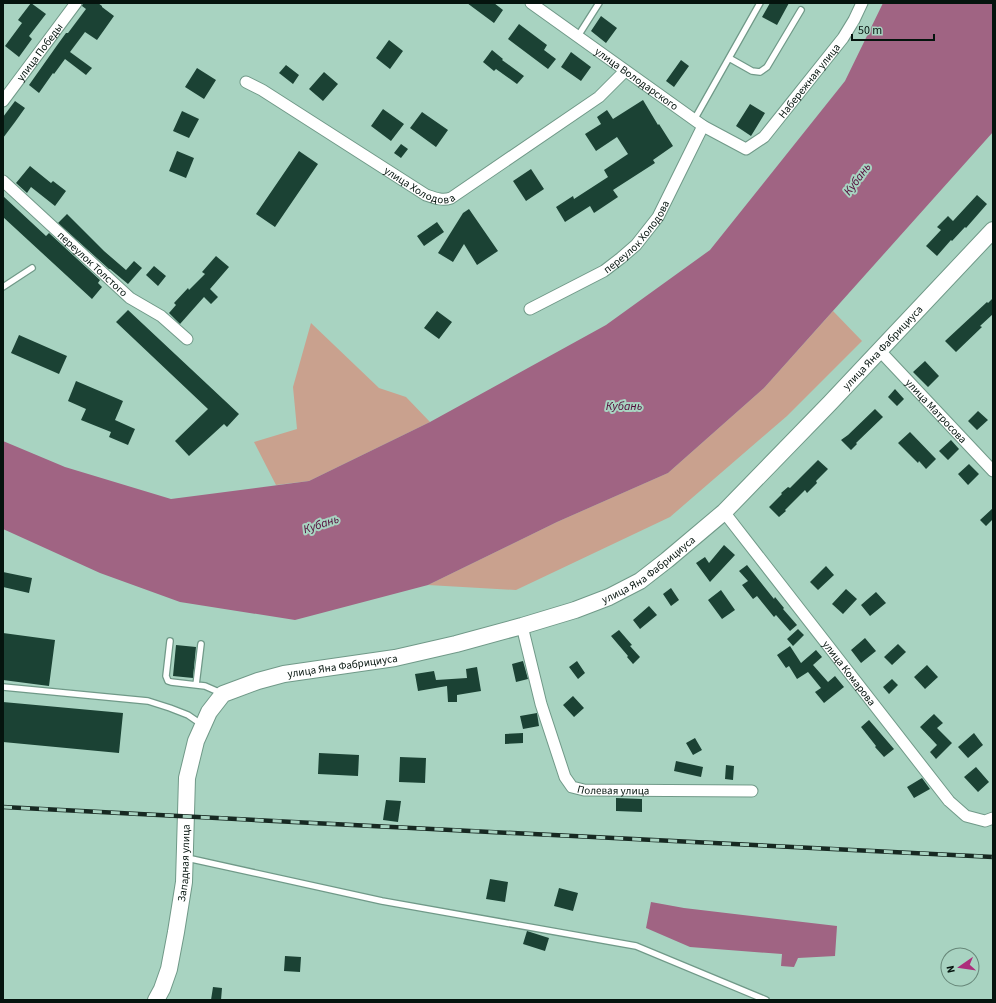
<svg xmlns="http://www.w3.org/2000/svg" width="996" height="1003" viewBox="0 0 996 1003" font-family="'Source Sans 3',sans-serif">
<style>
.green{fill:#c9a18e}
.water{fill:#a06483}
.building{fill:#1b4234}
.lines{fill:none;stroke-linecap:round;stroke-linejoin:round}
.lane-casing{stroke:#709988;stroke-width:8}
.street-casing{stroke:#709988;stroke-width:13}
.secondary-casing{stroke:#709988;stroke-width:18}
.lane{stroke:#fff;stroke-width:5.5}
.street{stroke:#fff;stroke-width:11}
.secondary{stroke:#fff;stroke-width:16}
.rail-casing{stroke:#172922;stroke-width:4.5}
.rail{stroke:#a8d3c1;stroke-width:3;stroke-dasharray:9;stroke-linecap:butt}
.labels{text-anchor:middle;stroke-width:4;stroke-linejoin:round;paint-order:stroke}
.street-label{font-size:11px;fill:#05140e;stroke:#a8d3c1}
.water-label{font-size:12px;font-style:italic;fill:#520637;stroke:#a8d3c1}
</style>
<rect width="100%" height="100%" fill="#a8d3c1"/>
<!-- green -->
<path class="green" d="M833,311L862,341L787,416L670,517L516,590L428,585L557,522L668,473L764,388Z
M311,323L379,388L406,397L430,422L309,481L276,485L254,442L297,429L293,387Z"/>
<!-- water -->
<path class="water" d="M883,3H993V132L764,388L668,473L557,522L428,585L295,620L180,602L100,573L3,529V441L65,467L171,499L309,481L430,422L606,325L710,250L845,81Z
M651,902L684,908L837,926L835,956L798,958L794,967L781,966L782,954L690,947L646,928Z"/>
<!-- building -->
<path class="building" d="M31,3L46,14L29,36L32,39L19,57L5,46L22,23L18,20Z
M83,3H98L102,6V7L114,16L97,40L85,32L70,52L92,68L86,75L65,59L54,74L53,73L39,93L29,85L58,44L66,33H68L86,9L82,6Z
M467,3H494L503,10L494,23Z
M770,3H789L777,25L762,17Z
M601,16L617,28L606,43L591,31Z
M519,24L547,45L544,50L556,59L548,69L508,39Z
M389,40L403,51L390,69L376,58Z
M492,50L503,59L502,60L524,76L517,84L496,69L494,71L483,62Z
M571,52L591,67L581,81L561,67Z
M681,60L689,66L674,87L666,81Z
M286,65L299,75L293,84L279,73Z
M197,68L216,80L204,99L185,87Z
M324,72L338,84L323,101L309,89Z
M643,100L658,125L659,124L673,146L653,160L655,163L613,190L618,197L594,213L590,206L565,222L556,207L573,196L574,199L608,177L604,170L628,154L617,137L596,151L585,134L601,124L597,117L607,110L613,119Z
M15,101L25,108L15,122L3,138V117Z
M750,104L765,113L751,136L736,126Z
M383,109L404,124L391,141L371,126Z
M182,111L199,119L189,138L173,131Z
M422,112L448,130L436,147L410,128Z
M401,144L408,149L401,158L394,153Z
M177,151L194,158L186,178L169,171Z
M299,151L318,164L275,227L256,214Z
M30,166L51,183L53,181L66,191L55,206L31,187L27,193L16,183Z
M531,169L544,189L526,201L513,181Z
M977,195L987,204L966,228L965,227L952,241L951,240L937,256L926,246L941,230L937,227L948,216L953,221Z
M3,196L46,236L49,233L100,280L98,283L102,287L92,299L3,217Z
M469,209L498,251L477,265L464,244L453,262L438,253L463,213Z
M67,214L104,251L126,270L134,261L142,268L128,284L110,269H109L58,223Z
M437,222L444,232L424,246L417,236Z
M216,256L229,267L210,289L218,297L211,304L204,297L180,324L169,313L176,305L174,303L188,288L189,290L205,274L202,272Z
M154,266L166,276L158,286L146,275Z
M993,298V314L980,326L982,327L956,352L945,341L987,302L988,303Z
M128,310L239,414L227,427L224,424L189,456L175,441L208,409L116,322Z
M437,311L452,322L439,339L424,328Z
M19,335L67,356L59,374L11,353Z
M925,361L939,376L928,387L913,372Z
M76,381L123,401L115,420L135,429L128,445L109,437L111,432L81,420L86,409L68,401Z
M895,389L904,399L897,406L888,397Z
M875,409L883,417L856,443L857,444L851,450L841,440L848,435Z
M978,411L988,420L977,430L968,421Z
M910,432L936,459L926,469L919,461L918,463L898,443Z
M951,440L959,449L948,460L939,451Z
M818,460L828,469L816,481L817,483L807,493L805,490L785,510L786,511L779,517L769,507L782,494L781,493L788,487L790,488Z
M969,464L979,474L968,485L958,474Z
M993,508V519L986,526L980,520Z
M724,545L735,555L710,582L696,563L705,557L709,563Z
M747,565L774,599L775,597L784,608L783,609L797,625L790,631L776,615L774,617L757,596L753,599L742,585L748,581L739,571Z
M826,566L834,575L818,590L810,582Z
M3,572L32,578L29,593L3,587Z
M671,588L679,600L671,606L663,594Z
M846,589L857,599L843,614L832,604Z
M721,590L735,610L722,619L708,600Z
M876,592L886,603L870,616L861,605Z
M649,606L657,615L640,629L633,620Z
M798,629L804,635L793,646L787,639Z
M619,630L632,645L630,646L640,657L633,664L627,657L628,656L611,636Z
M3,633L55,640L49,686L3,680Z
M865,638L876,651L861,663L851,650Z
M898,644L906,652L892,665L884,657Z
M176,645L196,647L193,678L173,676Z
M790,646L801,663L816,650L822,657L813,665L828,682L835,676L844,687L824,703L815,692L821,688L808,672L797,679L789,666L786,668L777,655Z
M523,661L528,679L516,682L512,664Z
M577,661L585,673L578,679L569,667Z
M927,665L938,677L925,689L914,677Z
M477,667L481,691L457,695V702H448L447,686L418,691L415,674L434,671L436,680L467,678L466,669Z
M892,679L898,685L889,694L883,687Z
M573,696L584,708L574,717L563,705Z
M3,702L123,713L119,753L3,742Z
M537,713L539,726L523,729L520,716Z
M934,714L943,723L937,728L952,743L936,759L930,752L937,745L920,727Z
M869,720L894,749L884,757L875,747L876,746L861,727Z
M523,733V743L505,744V734Z
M974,733L983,745L968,758L958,747Z
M695,738L702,750L693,755L686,743Z
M319,753L359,755L358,776L318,774Z
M400,757L426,758L425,783L399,782Z
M676,761L703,767L701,777L674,771Z
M726,765L734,766L733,780L725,779Z
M976,767L989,782L978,792L964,777Z
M922,778L930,789L914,798L907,787Z
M616,798L642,799V812L616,811Z
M386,800L401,801L398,822L383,820Z
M490,879L508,882L505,902L486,899Z
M559,888L578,893L573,911L554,906Z
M527,931L549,938L545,951L523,944Z
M285,956L301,957L300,972L284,971Z
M213,987L222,988L221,1000H211Z"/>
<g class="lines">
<!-- lane casing -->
<g class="lane-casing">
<path id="lane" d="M578,36L599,3
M729,58L752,71L760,72L767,67L801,10
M694,120L760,3
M3,287L32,268
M170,641L166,676L168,681L171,682L205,686L221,693
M196,685L201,644
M3,687L148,701L170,708L188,715L201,724
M187,858L382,901L636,946L766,1000"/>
</g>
<!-- street casing -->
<g class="street-casing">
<g id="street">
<path id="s1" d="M531,3L703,126L746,149L764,137L843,38L854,20L862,3"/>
<path id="s2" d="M246,82L262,90L426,195C435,198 442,201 451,198L599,97L625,71"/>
<path id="s3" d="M3,101L76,3"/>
<path id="s4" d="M3,181L130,298L161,316L187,339"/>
<path id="s5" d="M530,309L604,271L621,258L636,245L658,217L703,126"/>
<path id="s6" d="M880,351L993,471"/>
<path id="s7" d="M724,512L949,801L966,816L985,821L993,818"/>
<path id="s8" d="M522,626L541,704L565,777L572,787L584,790L752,791"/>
</g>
</g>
<!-- secondary casing -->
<g class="secondary-casing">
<g id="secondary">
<path id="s9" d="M156,1000L162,989L169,969L176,932L184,882L187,778L196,741L209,712L223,694L258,681L284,674L395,658L456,644L522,626L575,610L609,597L640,581L667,560L724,512L830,403L993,230"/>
</g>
</g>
<!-- lane -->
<use href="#lane" class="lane"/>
<!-- street -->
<use href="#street" class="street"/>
<!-- secondary -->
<use href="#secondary" class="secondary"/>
<!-- rail casing -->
<g class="rail-casing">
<path id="rail" d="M3,807L392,827L993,857"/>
</g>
<!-- rail -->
<use href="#rail" class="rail"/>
</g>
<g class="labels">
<!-- street labels -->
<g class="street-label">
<text dy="4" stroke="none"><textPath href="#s3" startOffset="61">улица Победы</textPath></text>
<text dy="4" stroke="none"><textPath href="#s1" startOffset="130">улица Володарского</textPath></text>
<text dy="4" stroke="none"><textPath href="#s1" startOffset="354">Набережная улица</textPath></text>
<text dy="4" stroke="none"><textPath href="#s2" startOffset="203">улица Холодова</textPath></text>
<text dy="4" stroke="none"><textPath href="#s5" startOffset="131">переулок Холодова</textPath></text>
<text dy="4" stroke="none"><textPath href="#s4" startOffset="122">переулок Толстого</textPath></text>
<text dy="4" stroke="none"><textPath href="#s9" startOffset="1090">улица Яна Фабрициуса</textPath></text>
<text dy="4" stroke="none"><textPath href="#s6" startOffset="82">улица Матросова</textPath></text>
<text dy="4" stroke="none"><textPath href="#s9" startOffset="766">улица Яна Фабрициуса</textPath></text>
<text dy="4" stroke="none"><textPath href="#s9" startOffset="442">улица Яна Фабрициуса</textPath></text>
<text dy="4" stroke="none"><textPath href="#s7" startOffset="204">улица Комарова</textPath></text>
<text dy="4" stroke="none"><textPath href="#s8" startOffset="211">Полевая улица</textPath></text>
<text dy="4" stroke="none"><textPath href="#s9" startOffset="141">Западная улица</textPath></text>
</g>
<!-- water labels -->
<g class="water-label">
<text transform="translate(857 179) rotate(-53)" y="4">Кубань</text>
<text x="624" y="410">Кубань</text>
<text transform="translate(321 524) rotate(-18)" y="4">Кубань</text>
</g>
</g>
<!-- border -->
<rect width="996" height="1003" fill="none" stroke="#05140e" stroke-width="8"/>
<!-- north arrow -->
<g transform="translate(960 967) rotate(257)"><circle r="19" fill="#a8d3c1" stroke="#678779"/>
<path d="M0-3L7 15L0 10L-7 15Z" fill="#ad2e7c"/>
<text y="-6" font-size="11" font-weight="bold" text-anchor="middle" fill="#05140e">N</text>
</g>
<!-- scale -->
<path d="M852 34v6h82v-6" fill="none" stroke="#05140e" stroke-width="2"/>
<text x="858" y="34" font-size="12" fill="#05140e" stroke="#a8d3c1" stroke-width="3" paint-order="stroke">50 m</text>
</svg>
